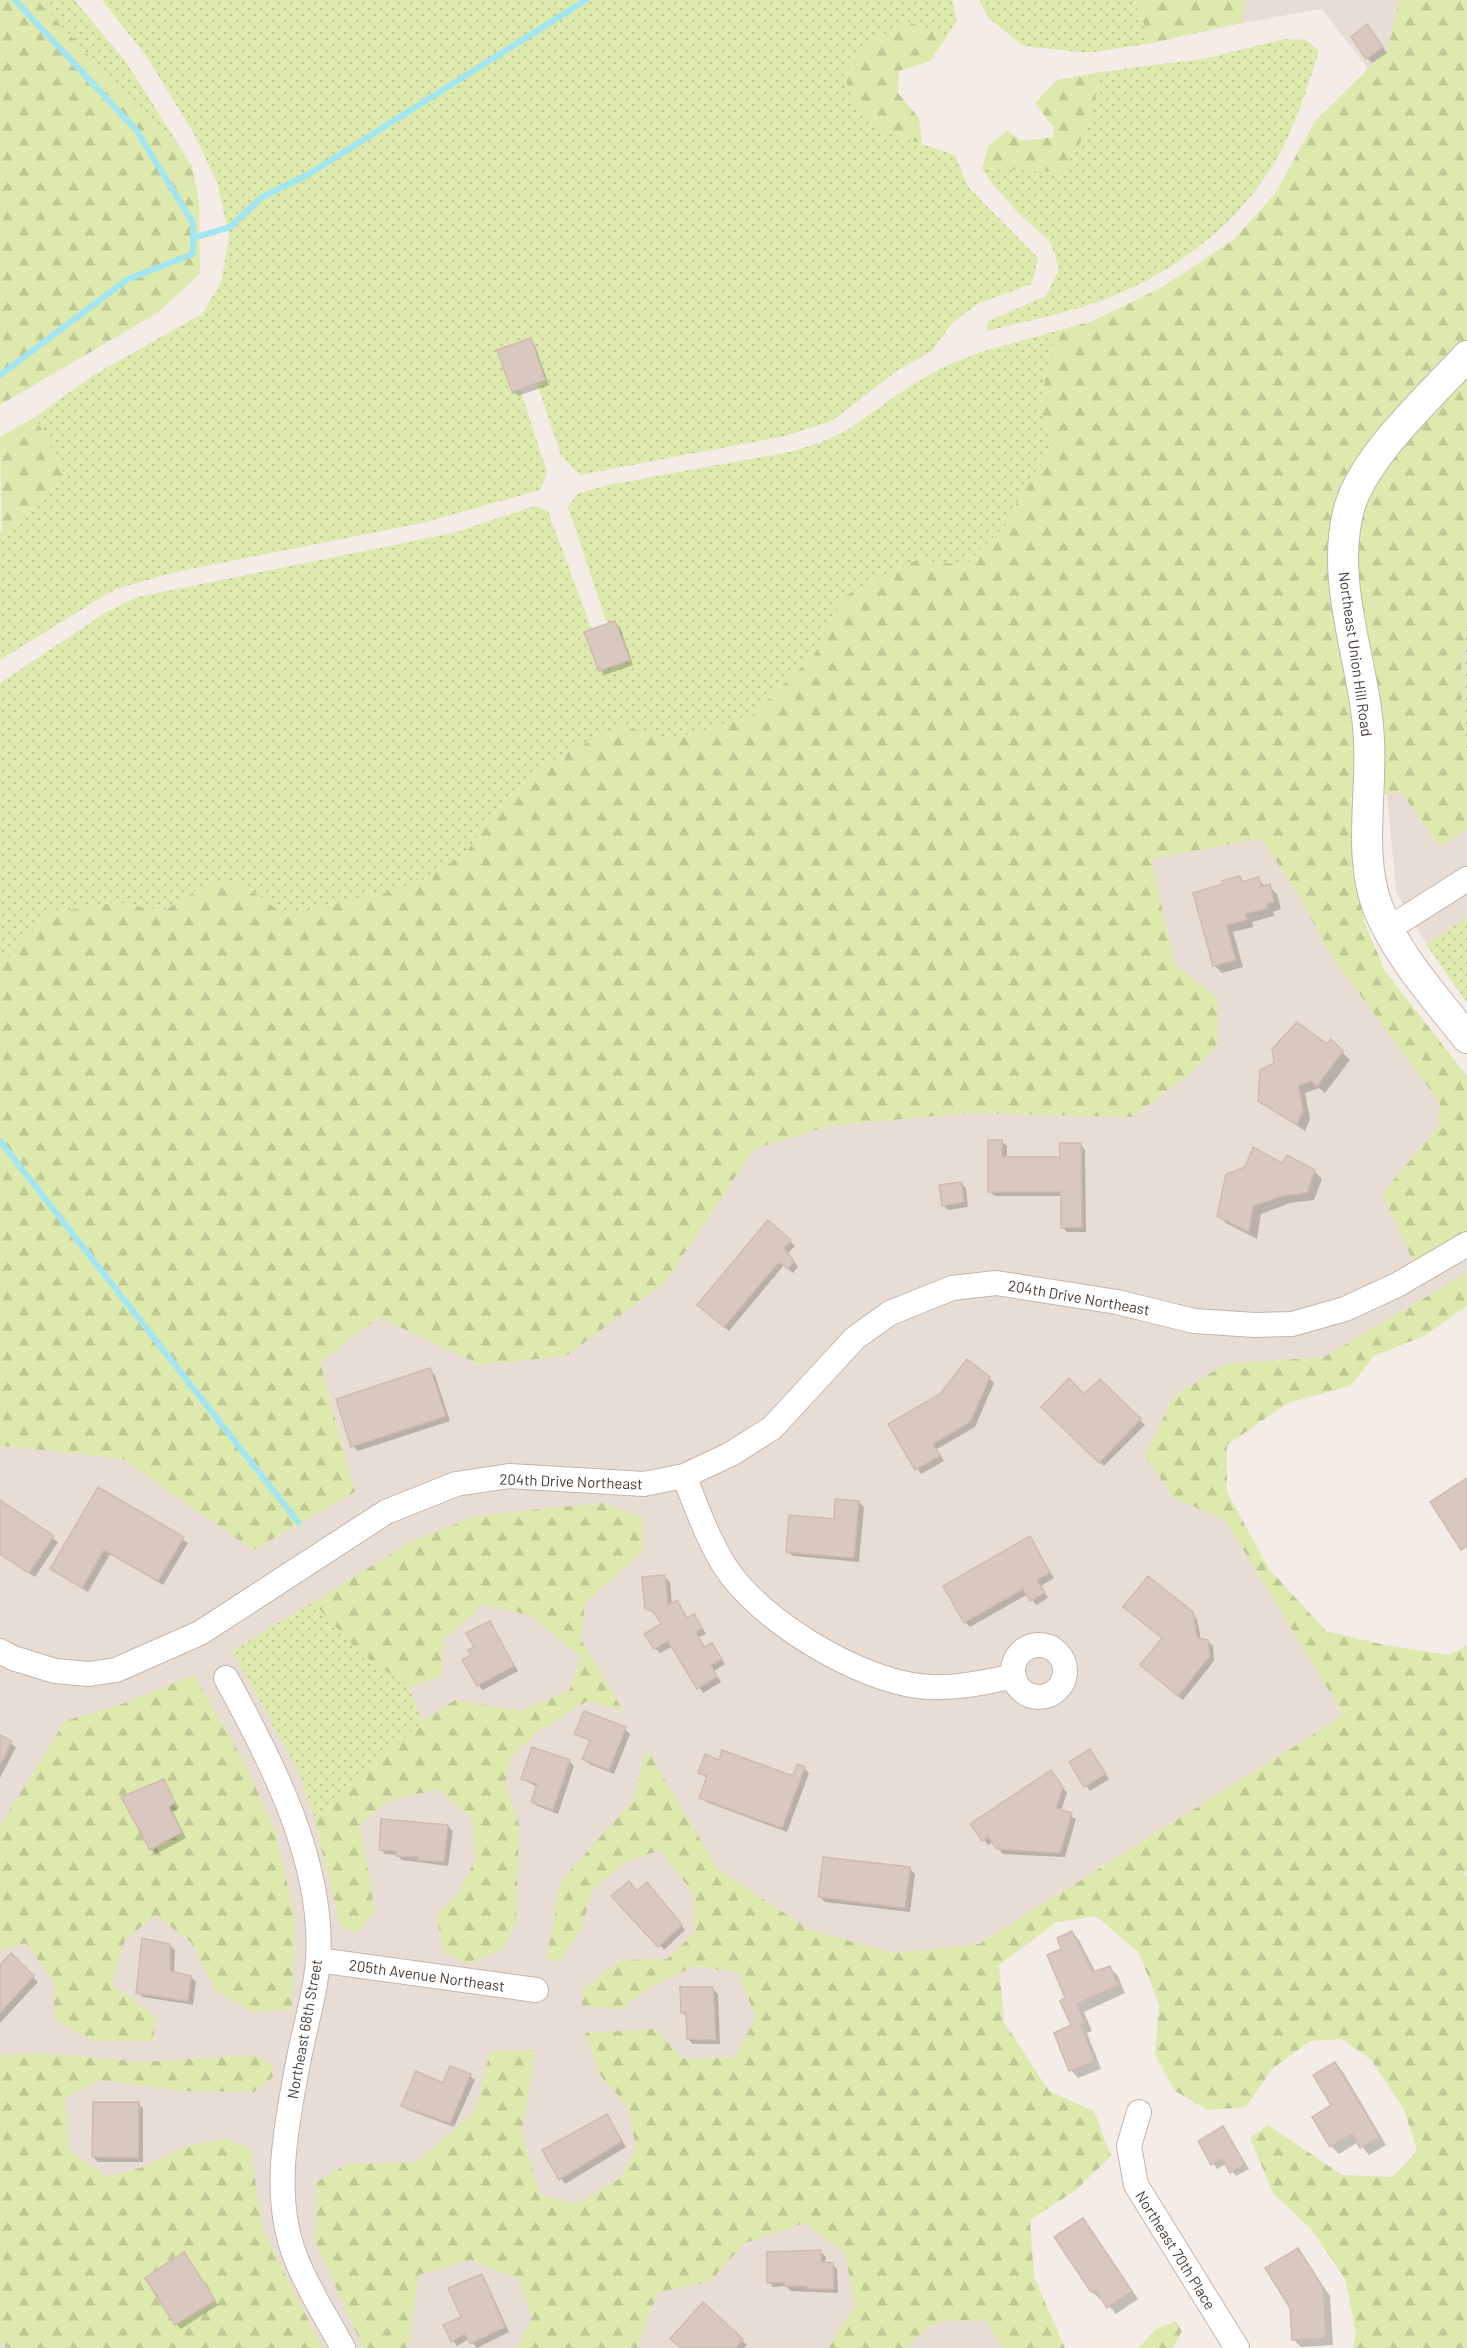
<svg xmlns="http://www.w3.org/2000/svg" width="1467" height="2348" font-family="Barlow,sans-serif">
  <defs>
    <pattern id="grass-dots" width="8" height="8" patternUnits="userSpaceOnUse" patternTransform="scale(1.5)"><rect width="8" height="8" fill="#dee9ae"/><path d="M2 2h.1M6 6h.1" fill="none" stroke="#c0c996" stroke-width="1.8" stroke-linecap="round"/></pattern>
    <pattern id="forest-firs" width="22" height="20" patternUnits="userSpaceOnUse" patternTransform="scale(1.5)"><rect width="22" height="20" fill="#dee9ae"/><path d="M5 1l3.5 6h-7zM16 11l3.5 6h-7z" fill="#c0c996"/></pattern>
  </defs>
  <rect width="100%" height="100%" fill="#f4ede7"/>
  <path fill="#e8ddd5" d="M1245,0h154l-11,49 -20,20 -46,-60 -80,14z
    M1467,589v329l-41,26 -30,-52 -14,-154z
    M1261,838l42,64 24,48 113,153 -1,24 -56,66 31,68 53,-30v42l-289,170 166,272 -523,328 181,305h-1002v-900l6,-2 117,13 130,91 102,-58 -35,-130 59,-46 101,49 185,-83 89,-133 75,-23 138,-13 165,4 57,-43 28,-28v-49l-42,-32 -24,-107z"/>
  <path fill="url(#grass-dots)" d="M37,0h37l50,59 68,107z
    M102,0h850l5,20 -10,17 -36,-14 -31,13 -36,38 10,30 35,29 66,22 13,32 70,71 -6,26 -53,19 -27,20 -20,28 -34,19 -66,51 -47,15 -205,39 -19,-20 -24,-72 8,-3 -14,-42 -33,11 14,43 8,-3 27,83 -7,18 -118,33 -241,48 -66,18 -115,71v-128l65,-57 -30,-58 57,-41 110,-62 19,-31 8,-46 -11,-52 -25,-53 -46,-75z
    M979,0h155l18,43 -64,10 -65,-7 -34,-28z
    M1284,39l22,1 13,11c-11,33 -21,68 -37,98 -33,63 -91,112 -155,141 -44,21 -94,29 -140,41l1,-10 58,-25 13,-27 -9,-28 -31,-27 -28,-32 -9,-14 79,4c27,-35 31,-58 40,-100l107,-14z
    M1056,331l-16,72 12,46 -28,39 -17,36 -42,41 -48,-5 -75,37 -28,58 -62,60 -78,24 -53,-13 -63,31 -55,44 -38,53 -54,33 -127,28 -39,-30 -36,-2 -45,28 -48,-9 -64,11 -52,53v-283l108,-72 29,-14 316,-64 82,-27 13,5 44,119 -7,3 14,38 30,-12 -14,-38 -8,3 -39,-117 10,-14 35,-9 176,-32 31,-9 29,-14 58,-41 36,-21 38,-15z
    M1467,620v135c-6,-46 -6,-89 0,-135z
    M1467,918v85l-41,-59z
    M313,1602l47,51 49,34 13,35 -108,95 -15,-44 -67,-122z"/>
  <path fill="url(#forest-firs)" d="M0,0h37l155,166 7,35 1,73 -43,39 -157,92z
    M1134,0h111l-3,23 -90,20z
    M1399,0h68v620l-6,43 1,49 5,43v74l-27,18 -39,-55 -50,6 13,123 21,50 82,105v155l-54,31 -30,-69 55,-66 2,-24 -113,-153 -24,-48 -42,-64 -110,21 24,106 42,32v49l-28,28 -57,43 -165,-4 -138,13 -75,23 -89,133 -99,74 -86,9 -101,-48 -59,45 35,130 -102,58 -130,-91 -117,-13 -6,2v-482l52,-53 64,-11 48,9 44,-28 37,2 39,30 127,-28 54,-33 38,-53 55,-44 63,-31 53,13 78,-24 62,-60 28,-58 75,-37 48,5 42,-41 17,-36 28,-39 -12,-46 16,-72 37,-10 71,-35 68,-45 43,-47 40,-73 73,-72z
    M911,23l36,14 -17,24 -31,10 -1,22 21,25 3,26 -33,-11 -35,-29 -10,-30 36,-38z
    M1101,72c-9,42 -13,65 -40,100l-79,-4 7,-23 18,-14 15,10 31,-4 1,-9 -19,-25 22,-23z
    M35,417l30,58 -63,59 -2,-97z
    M1467,1273v33l-43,30 -50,20 -24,30 -62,17 -61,42v47l42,77 57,62 59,14 64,10 18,-10v225l-3,3 3,4v471h-114l3,-16 -11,-53 -33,-49 -39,-37 -23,-55 18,-13 74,50 51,2 24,-26 -13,-42 -33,-49 -29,-21 -32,2 -38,28 -26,38 -38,3 -33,-19 -20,-36 4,-50 -20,-52 -43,-37 -41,7 -56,42 5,57 45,69 45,20 17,45 -35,34 -46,30 4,57 31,71h-63l-16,-27c-36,-1 -55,-6 -78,27h-80l27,-42 -10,-53 -40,-30 -60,20 -36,39 -51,10 -21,56h-120l15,-30 -13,-39 -49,-19 -52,15 -8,65 -4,8h-43l-47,-105 1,-61 31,-18 68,-2 59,-50 15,-60 45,-2 -13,83 17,61 38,10 44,-26 15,-31 -9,-41 -26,-30 -16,-43 70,-4 29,30 51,-2 21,-40 -19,-45 -43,-6 -45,22 -28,21 -39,-3 1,-17 38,-29 46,-1 27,-26 -1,-40 -33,-43 -37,13 -31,28 -11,39 -20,30 -15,2 15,-81 73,-82 12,-51 72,121 92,61 84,23 85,-9 365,-229 -119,-195 -51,-22 -29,-42 29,-60 51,-32 99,-7z
    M601,1503l41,14v35l-57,51 -4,37 44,74 -12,-7 -26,-6 -48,30 -29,27 -5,27 14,39 -3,97 -13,28 -34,15 -24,-10 -9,-38 21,-21 19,-37 -4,-40 -34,-29 -50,12 -28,24 15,86 -18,22 -17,-7 -26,-109 108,-95 33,-22 66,11 48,-20 12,-34 -52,-42 -46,-10 -39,34 -3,38 -32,10 -49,-34 -47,-51 94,-58 67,-28z
    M194,1675l53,92 30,69 18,84 -3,89 -38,3 -38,-21 -25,-49 -36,-27 -30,25 -13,44 44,33 -3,24h-60l-39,-22v-36l-28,-40 -26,7v-124l65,-105 52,-15z
    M42,2053l100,9 110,-7 18,6 3,16 -19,15 -71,-1 -84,-11 -34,18 4,52 38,27 36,-10 45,-21 38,-7 24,9 13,81 59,119h-317l-5,-7v-286z
    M1176,2321l6,10 -9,17h-35l18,-19z"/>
  <path fill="#0003" d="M1371,31l16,22 -15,10 -5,-5z
    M530,340l5,5 14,40 -31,11 -5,-5z
    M615,623l5,4 13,38 -28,10 -5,-5z
    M1240,878l5,5 13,-4 8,8 3,-1 8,8 4,15 -8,3 1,4 -22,6 1,5 -20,5 10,35 -21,6 -8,-8 11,-80z
    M1331,1041l19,19 -25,33 -6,-5 -14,5 5,26 -5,12 -45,-31z
    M1002,1142l5,4v12h54l20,-13 4,5 1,82h-19l-5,-5v-31h-67l-5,-4z
    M1283,1165l31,6 8,8 -8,21 -24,3 -29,11 -4,25 -31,-16 -8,-8z
    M961,1183l5,5 2,19 -20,3 -5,-5z
    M790,1241l5,5 -7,7 10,14 -5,6 -9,-8 -55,66 -25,-21z
    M430,1370l5,5 15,46 -92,30 -5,-5z
    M989,1378l5,5 -19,44 -38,22 7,12 -23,13 -30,-49z
    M1100,1381l45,44 -41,41 -61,-59 41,-11z
    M99,1489l89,54 -25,42 -53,-31 -22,38 -36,-23z
    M0,1502l58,40 -23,35 -35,-23z
    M859,1502l5,5 -5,55 -66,-6 -5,-4z
    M1029,1538l25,40 -13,8 7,12 -12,7 -8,-11 -58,33 -5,-5z
    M665,1577l5,5 2,23 4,-3 12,17 5,-4 5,5 8,14 -7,3 7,11 6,-4 13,20 -11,7 7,11 -18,11 -30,-47 -13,7 -5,-5 8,-23 -6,-10 -11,-6z
    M1192,1613l5,6 4,21 6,1 6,5 1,15 -31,39 -36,-30 16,-32z
    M490,1623l28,48 -35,19 -5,-5 -5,-30z
    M625,1729l5,5 -16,40 -25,-10 -5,-5 7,-17 -15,-9z
    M0,1737l16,10 -16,31z
    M1090,1751l19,28 -19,12 -19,-28z
    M569,1761l5,5 -16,48 -21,-8 -5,-4 5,-15 -15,-8z
    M720,1761l74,17 10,-10 5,5 -22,59 -81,-30 -5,-5 7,-18 -8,-6z
    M1051,1772l16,21 -6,18 15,8 -11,38 -62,-3 -10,-12 -5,3 -15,-20z
    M163,1781l16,27 -6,4 13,26 -30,16 -5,-5z
    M448,1826l5,5 -5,35 -46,-6 -5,-5 -12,-1 -5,-5z
    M910,1869l5,5 -5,38 -85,-10 -5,-5z
    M652,1889l33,41 -21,20 -51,-54z
    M1072,1932l7,8 17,33 14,-5 8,8 7,17 -41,19 8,19 -5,2 14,36 -23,9 -7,-8 1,-45 -9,-75z
    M170,1945l5,5 -1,23 17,4 5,5 -3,23 -50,-8 -5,-5z
    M11,1956l27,26 -38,41v-56z
    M713,1989l5,5 2,50h-27l-5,-5 -1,-22 -5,-5z
    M1335,2064l8,8 43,73 -17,10 -11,-13 -19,12 -8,-8z
    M470,2076l5,4 -21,47 -46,-17 -5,-4 41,-21z
    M138,2104l5,4v54h-45l-5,-5z
    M607,2116l19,31 -61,37 -21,-33z
    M1223,2128l26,41 -13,7 -10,-12 -9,5 -17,-28z
    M1083,2220l55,79 -22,15 -14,-16 -2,1 -8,-7 -36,-55z
    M1298,2250l32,46 3,49 -32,2 -8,-8z
    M821,2252l5,5 -1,6 7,1 5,5 1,24 -47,-2 -5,-5 -13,1 -4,-5z
    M184,2254l34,51 -37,24 -5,-5z
    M481,2276l5,5 23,51 -32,16 -8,-9 -12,7 -4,-5z
    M703,2304l44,41 -3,3h-62z"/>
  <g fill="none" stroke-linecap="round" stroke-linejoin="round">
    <path stroke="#a1e6f2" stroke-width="6" d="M193,238l37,-11 32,-30 47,-23 277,-174
      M0,375l128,-96 65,-25v-31l-56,-92 -122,-131
      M0,1141l298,381"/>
  </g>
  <path fill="#d9c8bf" stroke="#d1bbaf" stroke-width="1.5" d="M1367,24l16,23 -17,12 -15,-22z
    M531,338l14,42 -33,12 -15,-42z
    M615,621l15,39 -31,11 -15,-39z
    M1240,876l2,6 17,-5 2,10 9,-3 4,18 -8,2 2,4 -23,6 2,6 -21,5 10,35 -23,6 -20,-73 30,-9 -1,-3z
    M1297,1022l30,22 4,-5 12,12 -26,35 -6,-5 -13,5 5,24 -6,15 -39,-24 2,-31 14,-7 -2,-14z
    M988,1140h14v17h58l-1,-14h22l1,84 -21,1v-36h-73z
    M1253,1147l29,16 5,-8 28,15 -8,23 -25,3 -29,10 -4,26 -32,-16 9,-42 19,-7z
    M961,1182l3,20 -22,4 -3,-21z
    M768,1220l23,20 -7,8 10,13 -6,8 -9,-7 -55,65 -27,-22z
    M967,1359l23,18 -20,45 -37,22 7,12 -25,14 -27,-46 52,-30z
    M430,1368l16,48 -95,31 -15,-48z
    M1069,1378l15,16 16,-15 41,40 -42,44 -58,-56z
    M1467,1478v68l-6,4 -31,-48z
    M98,1487l86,50 -26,44 -54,-31 -22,38 -32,-19z
    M835,1499l24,2 -5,57 -68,-6 3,-37 45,4z
    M0,1500l54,36 -25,37 -29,-19z
    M1030,1536l20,37 -13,7 8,13 -15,8 -7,-12 -59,34 -21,-37z
    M665,1575l3,30 9,-5 10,18 7,-4 8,14 -6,4 8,15 8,-4 10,16 -11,6 6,12 -20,12 -29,-48 -14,8 -10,-15 17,-10 -8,-13 -8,-2 -3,-32z
    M1148,1576l45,36 4,26 11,2 2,16 -32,40 -38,-31 22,-27 -39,-31z
    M490,1621l24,45 -37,20 -15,-26 9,-5 -3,-5 6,-3 -8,-14z
    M584,1711l42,16 -17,43 -27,-11 8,-19 -16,-6z
    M0,1735l12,6 -12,24z
    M532,1747l38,13 -17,50 -22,-8 6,-18 -16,-5z
    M1090,1749l16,25 -22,13 -15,-25z
    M722,1750l71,26 4,-12 8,3 -23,61 -83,-30 8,-22 -9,-3 7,-19 14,6z
    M1051,1770l12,17 -7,21 16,5 -12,40 -63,-4 -9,-12 -6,4 -12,-17z
    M164,1779l11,24 -6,4 13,25 -32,18 -29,-53z
    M381,1819l67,6 -4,37 -26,-2v-3l-22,-1v-5l-17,-1z
    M823,1857l87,10 -5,41 -87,-11z
    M629,1881l8,10 10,-9 35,43 -24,22 -47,-51z
    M1072,1931l21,41 17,-6 8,19 -41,19 8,19 -4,2 14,36 -26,10 -15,-38 17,-8 -11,-24 5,-3 -18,-43 14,-6 -4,-11z
    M142,1938l28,6v27l21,5 -3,25 -52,-8z
    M11,1953l23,23 -34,37v-48z
    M680,1987h33l3,53 -29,-1 -1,-26h-5z
    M1335,2062l45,75 -20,11 -8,-14 -22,13 -18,-30 19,-12 -18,-30z
    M450,2066l21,8 -21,49 -49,-17 15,-35 27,12z
    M93,2102h46l-1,56 -46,-1z
    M607,2114l15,27 -63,39 -17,-30z
    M1223,2126l22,38 -15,9 -8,-14 -11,6 -13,-24z
    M1083,2218l49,73 -25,17 -12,-18 -4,2 -37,-55z
    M1298,2248l25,39 3,51 -34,2 -2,-32 -25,-40z
    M821,2250v12l12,1 1,26h-27v-3h-23v-4l-17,1v-31z
    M184,2252l31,48 -40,25 -30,-47z
    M482,2274l23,53 -35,17 -5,-10 -14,8 -8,-17 18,-8 -13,-29z
    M703,2302l40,37 -7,9h-55l-11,-9z"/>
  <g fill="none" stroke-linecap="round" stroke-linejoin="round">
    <defs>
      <path id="minor" d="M1388,929l79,-50
        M684,1476c13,32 24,64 42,92 35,53 130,110 192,118 32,4 64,-3 96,-10
        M1013 1671a26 26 0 1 1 52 0a26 26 0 1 1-52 0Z
        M0,1651l13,7 42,13 34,3 27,-4 84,-37 186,-121 70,-28 53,-8 135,8 40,-8 47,-22 41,-26 83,-90 35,-25 62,-25 44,-5 121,19 77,19 61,4 37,-1 53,-15 52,-24 70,-41
        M226,1678c45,82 99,186 92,282 -2,32 -13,66 -19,98 -12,63 -28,136 -4,198 12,32 32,62 48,92
        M318,1960l218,30
        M1139,2112l-10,34 7,39 101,163"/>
      <path id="tertiary" d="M1467,356c-37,41 -107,103 -119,157 -18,75 18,153 21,228 3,54 -11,115 9,167 20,49 57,89 89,130"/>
    </defs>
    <use href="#minor" stroke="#c3b5ac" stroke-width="26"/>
    <use href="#tertiary" stroke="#c3b5ac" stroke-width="32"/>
    <use href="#minor" stroke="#fff" stroke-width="24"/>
    <use href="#tertiary" stroke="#fff" stroke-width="30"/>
  </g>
  <g text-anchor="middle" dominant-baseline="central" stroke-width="4.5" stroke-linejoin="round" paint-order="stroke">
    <g font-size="15" fill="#473c35" stroke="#fff">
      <text transform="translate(1356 654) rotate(82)">Northeast Union Hill Road</text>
      <text transform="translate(1079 1297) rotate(10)">204th Drive Northeast</text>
      <text transform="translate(571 1481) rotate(2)">204th Drive Northeast</text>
      <text transform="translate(427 1975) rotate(8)">205th Avenue Northeast</text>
      <text transform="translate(304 2029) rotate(-80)">Northeast 68th Street</text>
      <text transform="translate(1176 2250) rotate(58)">Northeast 70th Place</text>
    </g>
  </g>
</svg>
